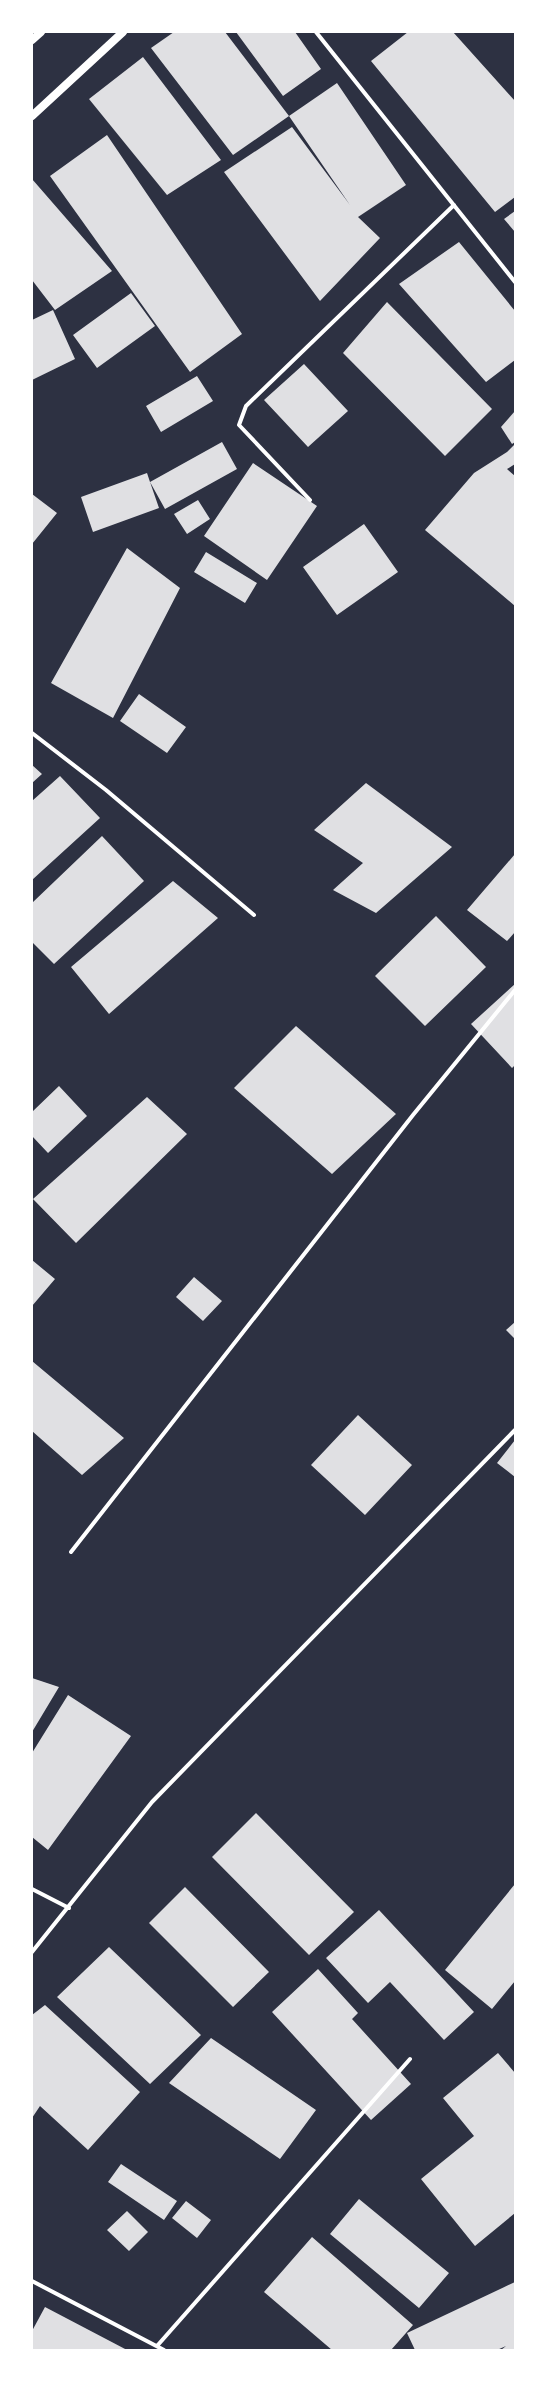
<svg xmlns="http://www.w3.org/2000/svg" width="547" height="2382" font-family="Rubik,sans-serif">
  <rect width="100%" height="100%" fill="#2d3142"/>
  <path fill="#e0e0e3" d="M174,32h51l64,84 48,-33 69,102 -48,32 22,21 -60,63 -96,-129 68,-45 58,78 -61,-89 -56,39 -82,-107z
    M236,32h59l26,37 -38,27z
    M408,32h45l62,69v96l-20,15 -124,-151z
    M143,57l78,103 -54,35 -78,-96z
    M107,135l135,199 -52,38 -140,-196z
    M32,179l80,92 -57,39 -23,-30z
    M515,211v21l-11,-13z
    M459,242l56,69v49l-29,22 -87,-98z
    M131,293l24,33 -58,42 -24,-33z
    M387,302l105,107 -47,47 -102,-103z
    M53,310l22,49 -43,21v-60z
    M304,364l44,47 -40,36 -44,-47z
    M197,376l16,25 -52,31 -15,-26z
    M515,411v31l-3,2 -11,-17z
    M222,442l15,27 -72,40 -15,-27 9,26 -66,24 -12,-35 66,-24 3,9z
    M515,444v20l-8,5 8,7v130l-90,-76 49,-57 33,-21z
    M253,463l64,43 -50,74 -63,-44z
    M32,494l25,19 -25,31z
    M198,500l12,19 -23,15 -13,-20z
    M364,524l34,48 -61,43 -34,-48z
    M127,548l53,40 -67,130 -62,-35z
    M206,552l51,31 -12,20 -51,-31z
    M139,694l47,33 -19,26 -47,-32z
    M32,765l10,9 -10,9z
    M60,776l40,42 -68,62v-79z
    M366,783l86,64 -76,66 -43,-23 30,-27 -49,-33z
    M102,836l42,45 -90,83 -22,-22v-39z
    M515,854v78l-8,9 -40,-31z
    M173,881l45,37 -109,96 -38,-47z
    M436,916l50,51 -61,59 -50,-50z
    M515,984v81l-3,3 -41,-44z
    M296,1026l100,88 -64,60 -98,-86z
    M59,1086l28,30 -39,37 -16,-17v-24z
    M147,1097l40,37 -111,109 -43,-44z
    M32,1260l23,19 -23,27z
    M194,1277l28,24 -19,20 -27,-24z
    M515,1322v17l-9,-9z
    M32,1361l92,77 -42,37 -50,-44z
    M358,1415l54,50 -47,50 -54,-50z
    M515,1440v37l-18,-14z
    M32,1678l27,9 -27,45z
    M68,1695l63,41 -83,114 -16,-13v-84z
    M256,1813l98,99 -45,43 -97,-98z
    M515,1884v97l-23,28 -47,-39z
    M185,1887l84,85 -36,35 -84,-84z
    M379,1910l95,102 -30,28 -54,-58 -22,21 -42,-45z
    M109,1947l92,88 -51,49 -93,-87z
    M318,1969l40,44 -6,6 59,65 -40,36 -99,-108z
    M45,2005l95,87 -52,58 -48,-44 -8,12v-103z
    M211,2038l105,72 -36,49 -111,-76z
    M498,2053l17,20v140l-40,33 -54,-67 53,-43 -31,-38z
    M121,2164l56,37 -13,19 -56,-38z
    M359,2199l90,74 -30,35 -89,-74z
    M186,2201l25,19 -14,18 -25,-20z
    M127,2211l21,21 -19,19 -22,-21z
    M312,2237l101,88 -22,25h-59l-68,-58z
    M515,2282v68h-14l5,-4 -9,4h-82l-8,-17z
    M45,2307l82,43h-95v-19z"/>
  <g fill="none" stroke-linecap="round" stroke-linejoin="round">
    <path stroke="#fff" stroke-width="4" d="M316,32l199,250
      M310,500l-71,-75 7,-19 208,-201
      M32,733l74,57 148,125
      M71,1552l342,-437 102,-125
      M32,1889l37,19
      M32,1952l120,-150 363,-372
      M32,2281l132,69
      M157,2346l253,-287"/>
    <path stroke="#fff" stroke-width="8" d="M32,40l9,-8
      M32,116l91,-84"/>
  </g>
  <rect width="547" height="2382" fill="none" stroke="#ffffff" stroke-width="66"/>
</svg>
